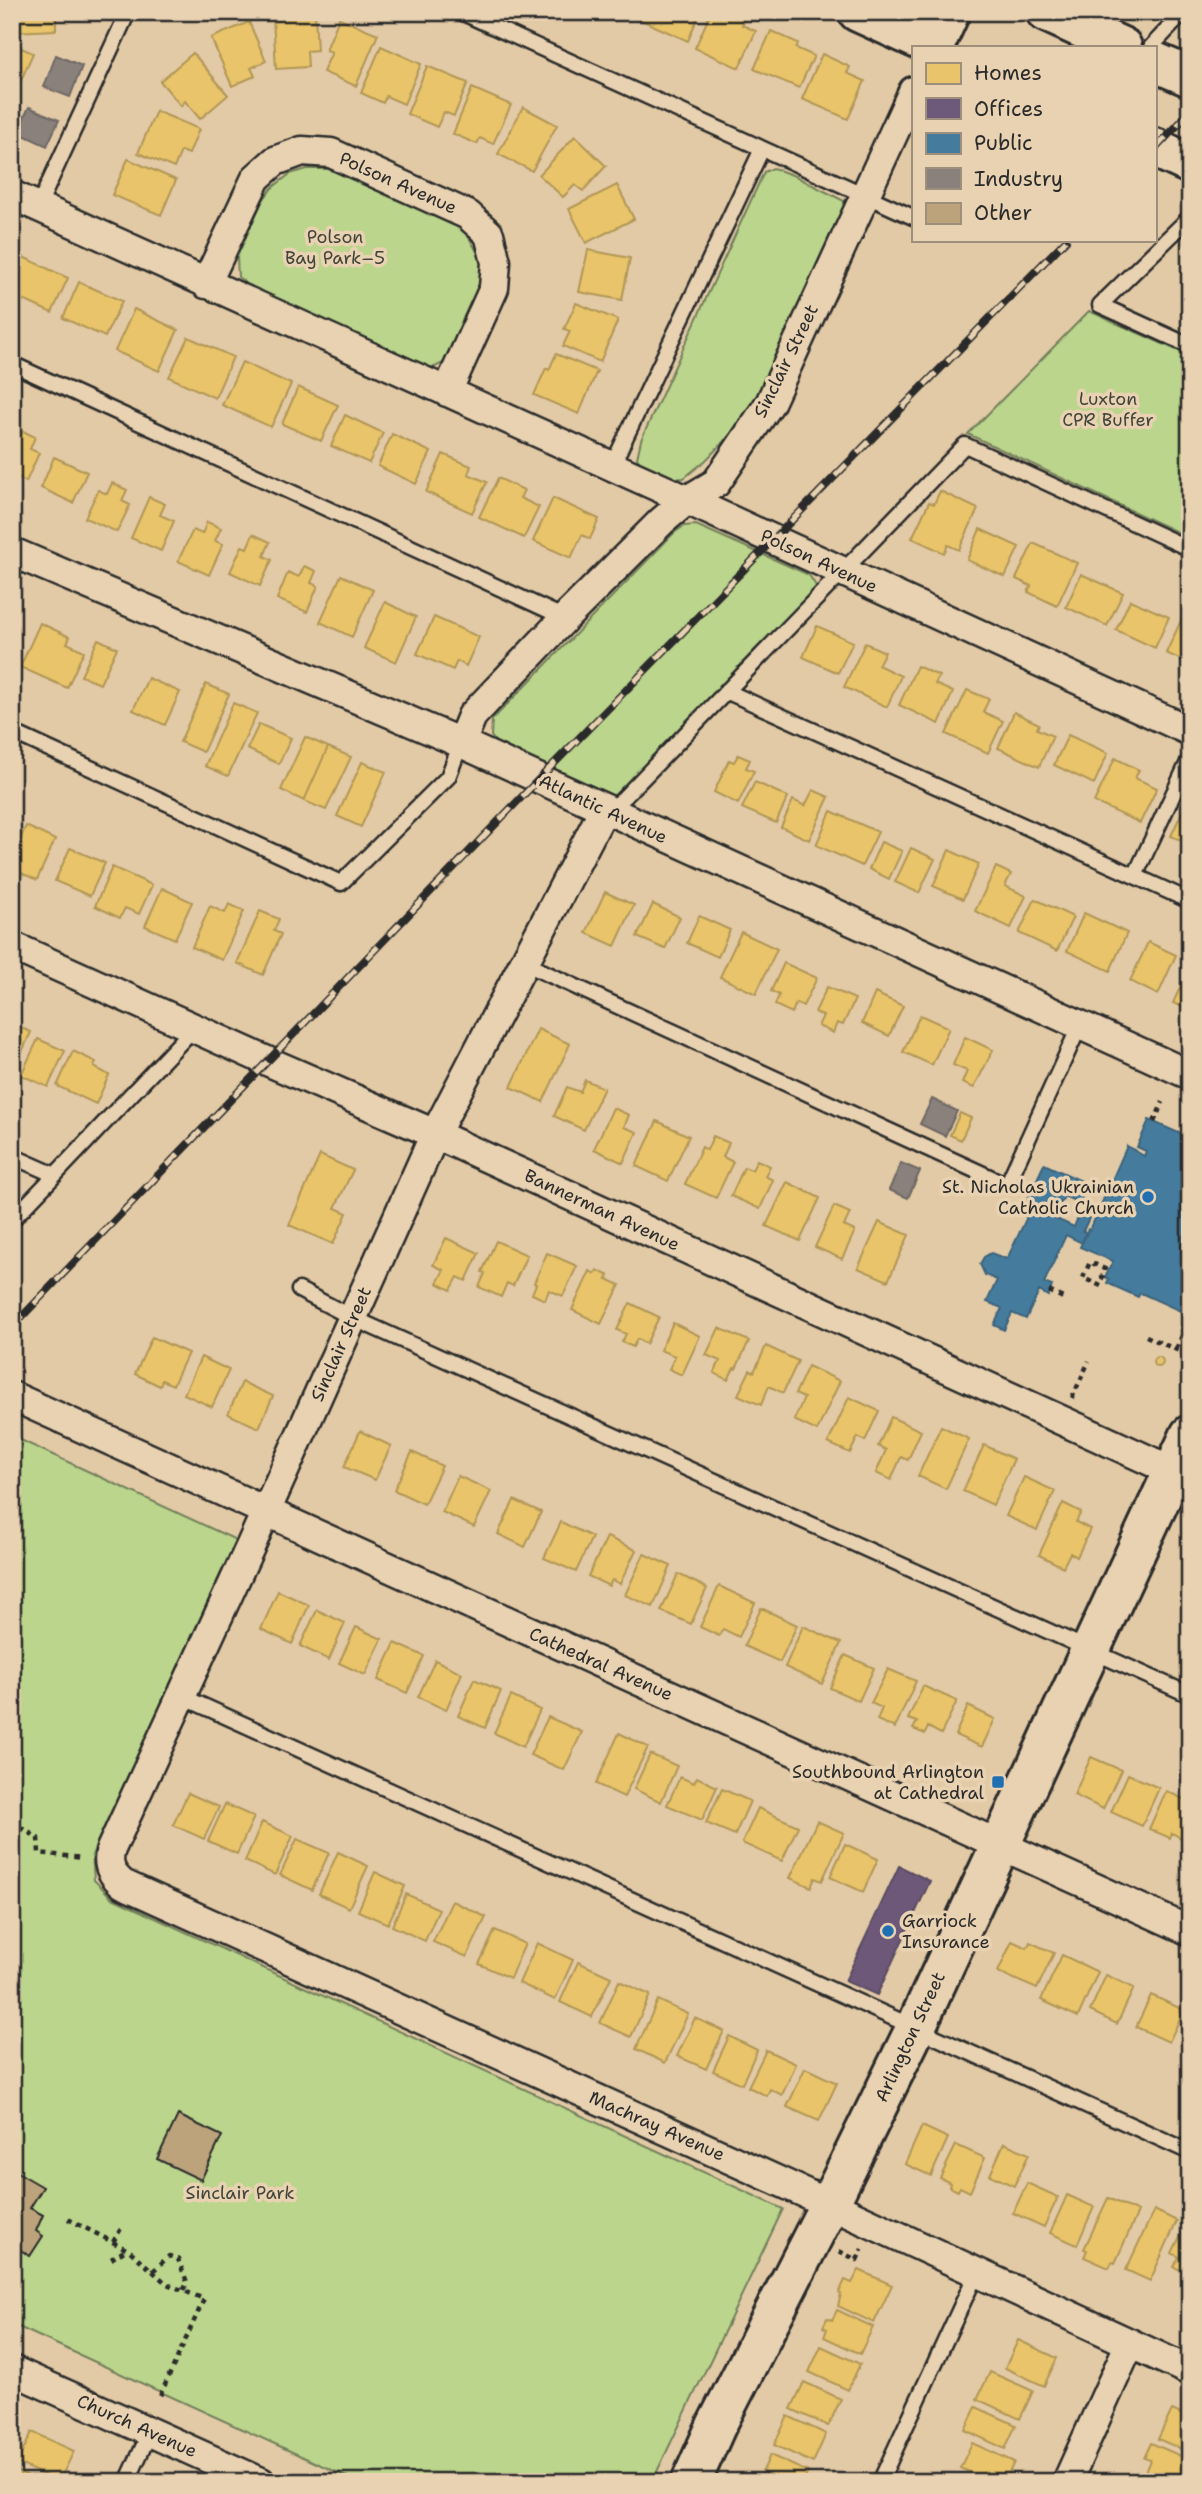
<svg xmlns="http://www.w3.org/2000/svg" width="1202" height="2494" font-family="'Shantell Sans',sans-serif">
  <rect width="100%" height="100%" fill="#e3caa6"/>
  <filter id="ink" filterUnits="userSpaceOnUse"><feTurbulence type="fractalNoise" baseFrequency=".0143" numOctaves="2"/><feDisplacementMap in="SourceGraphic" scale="14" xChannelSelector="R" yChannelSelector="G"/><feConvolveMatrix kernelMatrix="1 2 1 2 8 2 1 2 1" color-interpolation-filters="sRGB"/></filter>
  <g filter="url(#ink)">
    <path fill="#bbd58c" stroke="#73805c" stroke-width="2" d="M773,168l22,8 49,25 3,10 -86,182 -13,23 -42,44 -22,18 -11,1 -32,-15 -4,-6 4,-18 123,-268z
      M307,169h21l18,6 112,52 10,9 11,19 4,16 -2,22 -32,67 -14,7h-9l-178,-82 -10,-8 -1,-20 24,-54 11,-15 18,-14z
      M1089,311l101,45v182l-222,-104z
      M696,525l113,50 7,11 -3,10 -189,197 -20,4 -107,-53 -6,-8 1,-16 182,-187 10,-7z
      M12,1436l224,104 -144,315 2,25 18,18 671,311 -131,273h-294l-346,-158z"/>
    <path fill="#e9c46a" stroke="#b09657" stroke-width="2" d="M12,12h44v18l-43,2z
      M645,12h55l-12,29 -47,-21z
      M711,12h15l18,8 -2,5 14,6 -17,37 -44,-20z
      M315,15l2,35 -10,1 1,16 -32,2 -3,-51z
      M339,18l39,16 -22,52 -33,-14 9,-20 -6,-2z
      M249,22l17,39 -15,7 4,8 -23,10 -21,-48z
      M771,31l27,12 -2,5 18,8 -15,32 -45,-19z
      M12,44l21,9 -18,41 -3,-1z
      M381,46l40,18 -17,40 -18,-8 -3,7 -22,-10z
      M193,53l35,42 -28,24 -15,-18 -4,5 -21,-25z
      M822,54l28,13 -3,6 18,8 -17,38 -46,-20z
      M427,66l41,17 -14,33 -10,-4 -7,15 -30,-13z
      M472,88l39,17 -18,39 -13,-6 -3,6 -24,-10z
      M523,107l34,18 -25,46 -34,-17z
      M156,111l43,18 -10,25 -8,-3 -7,17 -36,-15z
      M575,136l31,30 -23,25 -8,-6 -12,12 -24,-22z
      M128,159l48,21 -15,35 -49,-20z
      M617,185l17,34 -48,24 -17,-34z
      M588,250l42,8 -8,42 -43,-8z
      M23,257l45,21 -16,35 -40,-18v-15z
      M79,282l43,19 -17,36 -42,-19z
      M576,303l42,17 -18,42 -37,-16 7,-15 -6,-2z
      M134,309l44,21 -19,41 -44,-20z
      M188,337l45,20 -18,41 -46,-21z
      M556,354l41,17 -18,43 -45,-19 12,-27 3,2z
      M242,362l49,22 -20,43 -49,-22z
      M298,387l40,18 -17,36 -39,-17z
      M345,415l38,18 -14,30 -38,-17z
      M23,431l12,6 -5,12 9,4 -13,29 -14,-7v-34l5,2z
      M392,434l39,18 -15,32 -38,-18z
      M443,454l28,12 -3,8 19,8 -15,31 -46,-21z
      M54,457l33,15 -14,31 -32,-15z
      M498,478l26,12 -4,8 19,9 -15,31 -45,-21z
      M112,483l15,7 -5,11 8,4 -13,27 -32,-14 13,-28 9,4z
      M940,491l38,18 -19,41 -11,-5 -4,8 -32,-15 17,-36 5,2z
      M149,497l16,7 -5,11 14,6 -13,30 -30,-13z
      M553,498l46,21 -9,20 -8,-4 -11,23 -38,-17z
      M207,522l14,6 -6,13 8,3 -14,31 -31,-14 15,-31 9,4z
      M980,529l39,18 -14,30 -38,-17z
      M253,534l17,8 -6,14 8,4 -12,26 -30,-14 12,-26 5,2z
      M1033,543l44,20 -20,43 -29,-14 3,-6 -15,-7z
      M304,566l12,5 -5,12 7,3 -11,26 -30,-13 11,-27 11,5z
      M1081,574l42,19 -16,33 -41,-19z
      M341,575l32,15 -21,47 -32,-15z
      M1130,600l39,17 -14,31 -39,-18z
      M385,602l31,15 -20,45 -32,-14z
      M1184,614l6,2v48l-24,-11z
      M434,617l45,20 -13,29 -9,-5 -4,9 -36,-16z
      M40,623l30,14 -3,6 17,8 -17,37 -47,-21z
      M817,626l36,16 -15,31 -35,-16z
      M98,639l19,9 -17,36 -19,-8z
      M865,643l20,9 -7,13 23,11 -14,31 -43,-20z
      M917,666l22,10 -4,8 18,8 -14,32 -40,-19z
      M148,678l32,14 -15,33 -32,-15z
      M206,684l23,10 -26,58 -23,-10z
      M967,690l22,9 -6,13 20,9 -15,32 -42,-19z
      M233,703l24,10 -29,63 -23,-10z
      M1014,712l25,12 -2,5 16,7 -14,31 -41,-19z
      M259,724l32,14 -12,26 -32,-15z
      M1068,735l40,18 -14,31 -40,-19z
      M305,737l23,10 -24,54 -23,-11z
      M328,747l23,10 -25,53 -22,-9z
      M738,755l12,5 -4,8 8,3 -16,33 -24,-12 15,-32 5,2z
      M1115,758l24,12 -4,8 22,10 -17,35 -46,-21z
      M362,762l24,10 -25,55 -24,-11z
      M755,782l33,15 -12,26 -34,-15z
      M813,790l16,7 -20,43 -28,-13 12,-27 12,6z
      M1189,797l1,1v46l-19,-8z
      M831,811l47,21 -16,34 -46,-21z
      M26,826l29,14 -18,40 -25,-11v-12z
      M881,842l21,9 -13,28 -20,-10z
      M70,848l35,15 -15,33 -35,-15z
      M911,848l24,11 -16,34 -24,-11z
      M949,850l30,14 -16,35 -30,-13z
      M112,867l40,18 -13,29 -14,-6 -5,10 -25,-12z
      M996,867l15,7 -6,12 21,10 -15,32 -36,-17z
      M162,888l30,14 -17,37 -30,-13z
      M605,892l29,13 -19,41 -29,-13z
      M1035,899l38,18 -16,34 -38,-18z
      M229,904l15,7 -22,49 -30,-13 18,-41 15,7z
      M653,904l27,13 -15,32 -28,-12z
      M260,911l19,8 -5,12 7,3 -18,41 -26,-12z
      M1084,913l43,20 -17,38 -43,-20z
      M699,916l31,14 -12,27 -31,-14z
      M741,932l36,17 -21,45 -36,-17z
      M1148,942l28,13 -18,40 -28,-14z
      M784,963l33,15 -14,28 -7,-3 -4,10 -17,-8 4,-10 -8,-4z
      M1190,966v44l-17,-7z
      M827,987l28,12 -12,26 -6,-2 -4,10 -15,-7 5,-10 -8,-4z
      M875,993l28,13 -14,30 -27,-13z
      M920,1015l29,13 -17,37 -29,-13z
      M12,1024l19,8 -19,42z
      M538,1029l32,15 -27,58 -32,-15z
      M965,1037l28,13 -19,38 -12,-5 5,-12 -14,-6z
      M38,1039l27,12 -17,36 -27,-12z
      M73,1051l23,11 -2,5 15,8 -13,29 -39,-18z
      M585,1080l19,8 -20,42 -30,-14 13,-29 13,5z
      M613,1108l16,7 -5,12 13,5 -14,31 -29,-14z
      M960,1113l11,5 -10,22 -11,-5z
      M657,1121l32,15 -21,45 -32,-15z
      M713,1136l16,7 -6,14 10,5 -17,36 -31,-14 17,-37 5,3z
      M320,1155l33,15 -18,38 12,5 -14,31 -44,-19z
      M757,1160l13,6 -5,10 8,4 -13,29 -29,-13 13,-29 8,3z
      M787,1182l33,16 -20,43 -34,-15z
      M834,1206l16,7 -6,13 11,5 -13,28 -27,-12z
      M879,1222l30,13 -21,46 -30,-13z
      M446,1238l33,15 -13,28 -8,-4 -7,13 -14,-7 7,-13 -11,-5z
      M496,1241l31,14 -14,31 -6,-3 -6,14 -22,-10 6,-14 -3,-1z
      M547,1253l30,13 -14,30 -14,-6 -4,10 -13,-6 4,-10 -2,-1z
      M597,1270l12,6 -2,3 13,6 -19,39 -29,-14 18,-39 5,3z
      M630,1303l29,14 -13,27 -9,-5 -4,8 -11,-5 4,-8 -9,-4z
      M673,1323l27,13 -18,39 -13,-6 6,-13 -15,-6z
      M719,1328l30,13 -13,28 -2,-1 -6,12 -14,-7 6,-12 -14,-6z
      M152,1337l36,16 -15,32 -11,-5 -2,6 -25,-12z
      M766,1346l32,15 -15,32 -14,-7 -8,19 -23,-10 12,-25 4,2z
      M1153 1362a5 5 0 1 1 10 0a5 5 0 1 1-10 0Z
      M201,1357l28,13 -17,37 -28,-13z
      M808,1366l32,15 -23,50 -23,-11 10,-22 -9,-4z
      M242,1382l31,14 -14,32 -31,-14z
      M849,1397l30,14 -14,30 -7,-4 -8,16 -22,-10z
      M891,1417l30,14 -13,29 -7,-3 -10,23 -15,-7 10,-23 -8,-4z
      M941,1426l28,13 -23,50 -28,-13z
      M360,1431l31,15 -16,34 -31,-13z
      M984,1445l30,14 -21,46 -30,-14z
      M412,1452l30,14 -18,38 -30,-14z
      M458,1476l33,15 -17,36 -32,-15z
      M1024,1477l31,14 -18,39 -31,-14z
      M514,1500l27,12 -16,35 -27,-13z
      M1063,1503l18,9 -5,10 14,7 -13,28 -7,-4 -7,14 -24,-12z
      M561,1522l31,15 -16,35 -32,-14z
      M607,1537l29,13 -16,34 -8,-4 -3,6 -21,-10z
      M644,1554l27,12 -18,41 -28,-12z
      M678,1574l29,14 -16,36 -30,-13z
      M719,1586l36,17 -16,34 -16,-8 -4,7 -19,-9z
      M278,1591l31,14 -17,39 -31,-15z
      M761,1608l36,17 -17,37 -36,-16z
      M317,1610l28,13 -16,37 -29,-14z
      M803,1626l38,17 -19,41 -37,-17z
      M356,1627l26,12 -17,36 -26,-12z
      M395,1643l29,13 -17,37 -29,-13z
      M845,1655l29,13 -15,33 -29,-13z
      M435,1660l27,13 -16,37 -28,-13z
      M888,1669l28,12 -21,47 -18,-8 5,-12 -11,-5z
      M474,1679l27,12 -16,37 -27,-12z
      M923,1686l34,15 -16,33 -13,-7 -3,7 -12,-5 4,-7 -9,-3z
      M511,1696l29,14 -17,37 -29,-14z
      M968,1706l27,13 -13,28 -27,-12z
      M548,1717l34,15 -18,38 -34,-15z
      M619,1733l29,14 -24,50 -28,-13z
      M650,1754l27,12 -16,36 -27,-13z
      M1091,1757l30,13 -18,39 -29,-14z
      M1128,1774l31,14 -17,38 -31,-14z
      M680,1777l14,6 3,-6 20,10 -15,33 -35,-15z
      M722,1789l28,12 -15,34 -29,-12z
      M1166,1791l24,11v17l-9,19 -9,-5 -2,5 -21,-9z
      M188,1793l31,14 -15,32 -31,-14z
      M225,1804l29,13 -17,37 -29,-13z
      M758,1808l40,18 -16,35 -40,-18z
      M817,1821l27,12 -22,48 -7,-3 -4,9 -21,-9z
      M262,1822l31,14 -18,39 -30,-14z
      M297,1839l32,14 -17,37 -32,-15z
      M845,1844l33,15 -15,33 -33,-15z
      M338,1852l30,14 -19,42 -30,-14z
      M375,1872l30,14 -17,38 -30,-13z
      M406,1894l33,15 -14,32 -33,-15z
      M452,1901l34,16 -19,40 -34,-15z
      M495,1930l30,14 -15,34 -31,-14z
      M1012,1941l15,7 3,-6 24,11 -17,36 -39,-17z
      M537,1943l36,17 -18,40 -36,-17z
      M1062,1955l36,17 -20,45 -37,-17z
      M578,1962l33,15 -19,40 -32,-15z
      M1106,1975l28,13 -17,36 -27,-13z
      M619,1981l31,14 -19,42 -31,-14z
      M1151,1995l33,15 -15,32 -33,-15z
      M658,2000l30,14 -23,49 -29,-14z
      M695,2018l29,13 -18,38 -29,-13z
      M729,2036l28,14 -15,34 -29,-13z
      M766,2050l30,14 -14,31 -12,-6 -3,7 -19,-9z
      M805,2068l32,15 -18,38 -32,-14z
      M922,2126l26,12 -17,38 -26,-12z
      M1004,2143l25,11 -15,32 -24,-11z
      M956,2145l29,13 -15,34 -10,-5 -2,4 -9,-4 1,-4 -10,-5z
      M1027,2183l31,14 -14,30 -31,-14z
      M1067,2195l27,12 -17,38 -27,-12z
      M1108,2198l30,14 -23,51 -3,-1 -3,6 -25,-11 3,-7 -3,-1z
      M1154,2210l23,11 -27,60 -24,-11z
      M1183,2230l7,3 -1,41 -15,-7 5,-10 -7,-4z
      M859,2270l33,15 -18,38 -36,-17 3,-12 -2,-1 6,-13 7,3z
      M837,2310l36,17 -13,27 -36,-17 3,-8 -4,-2 4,-9 5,2z
      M1018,2340l39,18 -13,28 -39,-18z
      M821,2346l39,18 -12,26 -39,-18z
      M990,2372l43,19 -13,28 -43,-20z
      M804,2382l37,17 -13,27 -37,-17z
      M976,2407l40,18 -11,24 -40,-19z
      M1172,2410l18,8v35l-32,-14z
      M788,2416l38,18 -13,29 -39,-18z
      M32,2432l42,19 -15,31 -42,-19z
      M972,2443l42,19 -9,20h-14l-31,-14z
      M1151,2443l39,17 -10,22h-14l-21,-10 5,-12 -6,-2z
      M770,2455l38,17 -5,10 -44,-2z
      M15,2471l25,11h-28z"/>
    <path fill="#6d597a" stroke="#594b62" stroke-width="2" d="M899,1866l31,15 -53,114 -32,-14z"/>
    <path fill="#457b9d" stroke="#3d637b" stroke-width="2" d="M1149,1120l41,18v131l-3,6 3,1v33l-3,5 -44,-20 -3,-1 -2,4 -31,-14 2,-4 -4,-2 8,-16 -33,-14 8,-18 2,1 37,-84 17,10 2,-5 -9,-4z
      M1044,1164l44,20 -9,19 -15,-7 -10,22 20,9 6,-15 10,4 -7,15 4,2 -5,10 -16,-8 -22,48 8,3 -4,10 -9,-5 -13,28 -14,-6 -8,17 -10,-5 8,-17 -15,-6 10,-22 -12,-5 -5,-11 4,-7 7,-4 16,6 20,-42 -6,-3z"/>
    <path fill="#8a817c" stroke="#6e6764" stroke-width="2" d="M56,55l26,11 -12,31 -26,-10z
      M29,107l30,13 -12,26 -30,-14z
      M932,1099l25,12 -12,25 -25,-12z
      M901,1163l19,8 -12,27 -19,-8z"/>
    <path fill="#bca37c" stroke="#2b2b2b" stroke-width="2" d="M178,2115l44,21 -21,44 -44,-21z
      M12,2169l31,18 -13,21 13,7 -7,16 7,5 -13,20 -11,-7 -7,15z"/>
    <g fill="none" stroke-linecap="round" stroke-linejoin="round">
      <defs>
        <path id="lane" d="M461,12l452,205
          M1151,47l33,-35
          M38,207l90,-195
          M1190,217l-90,88 90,41
          M12,364l553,254
          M612,466l150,-317
          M726,691l464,210
          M12,732l329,151 107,-106 13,-34
          M610,812l355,-367 225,104
          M1135,876l55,-118
          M524,963l483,222 73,-160
          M12,1156l43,19 139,-147
          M12,1220l43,-45
          M299,1290l54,28 837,377
          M181,1696l1009,456
          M127,2482l23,-50
          M880,2482l97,-210"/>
        <path id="street" d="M12,195l675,305 503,231
          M206,284l50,-106 19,-17 27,-10 29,2 137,62 21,19 7,28 -2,26 -47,104
          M12,552l449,191 729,332
          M461,743l11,-27 93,-98 97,-97 25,-21 29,-17 54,-80 143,-312
          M604,809l-169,325 -184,411 -140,304c-5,15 0,25 12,35l682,309 385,178
          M12,946l255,115 168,73 755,345
          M12,1396l1178,535
          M12,2370l249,112
          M1067,2482l63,-139"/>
        <path id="secondary" d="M858,12l77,35
          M1046,12l76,35
          M934,47l16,-35
          M1155,62l35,15
          M1155,148l35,16
          M691,2482l25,-56 113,-221 87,-178 274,-592"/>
      </defs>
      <use href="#lane" stroke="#2b2b2b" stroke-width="19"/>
      <use href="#street" stroke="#2b2b2b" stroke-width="33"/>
      <use href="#secondary" stroke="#2b2b2b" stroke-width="44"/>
      <path stroke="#2b2b2b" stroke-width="4.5" stroke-dasharray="5 5" stroke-linecap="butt" d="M1154,1122l9,-20
        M1101,1286l-18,-8 7,-16 15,7 -3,8 6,3
        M1049,1291l14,7
        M1146,1336l44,20
        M1176,1349l14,-31
        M1072,1398l17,-37
        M12,1822l26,16 1,15 44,5
        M68,2219l62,32 37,33 37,15 -45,99
        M113,2242l9,-15
        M839,2251l18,9 5,-11
        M111,2259l15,-9
        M153,2271l16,-15 9,3 9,23 -3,8"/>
      <use href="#lane" stroke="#e9d2b2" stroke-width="14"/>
      <use href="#street" stroke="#e9d2b2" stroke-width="28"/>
      <use href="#secondary" stroke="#e9d2b2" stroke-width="38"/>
      <defs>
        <path id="rail" d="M1155,149l35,-37
          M12,1327l527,-548 527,-539"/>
      </defs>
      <use href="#rail" stroke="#2b2b2b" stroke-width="8"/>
      <use href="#rail" stroke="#e9d2b2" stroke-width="5" stroke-dasharray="16" stroke-linecap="butt"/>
    </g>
  </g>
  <g fill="#1f6fb2" stroke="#e9d2b2" stroke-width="2.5">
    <circle cx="1148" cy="1197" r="7"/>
    <rect x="991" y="1775" width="14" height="14" rx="3.5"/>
    <circle cx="888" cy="1931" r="7"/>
  </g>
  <g text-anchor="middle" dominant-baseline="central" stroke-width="7" stroke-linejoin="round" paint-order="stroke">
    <g font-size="18" fill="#2b2b2b" stroke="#e9d2b2">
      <text transform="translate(398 183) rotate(24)">Polson Avenue</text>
      <text transform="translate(786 361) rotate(-64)">Sinclair Street</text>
      <text transform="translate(819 561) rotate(25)">Polson Avenue</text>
      <text transform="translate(603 809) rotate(25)">Atlantic Avenue</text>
      <text transform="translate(602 1210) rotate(25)">Bannerman Avenue</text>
      <text transform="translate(341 1344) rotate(-66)">Sinclair Street</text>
      <text transform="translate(601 1664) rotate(24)">Cathedral Avenue</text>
      <text transform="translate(910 2037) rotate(-65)">Arlington Street</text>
      <text transform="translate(657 2126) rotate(24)">Machray Avenue</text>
      <text transform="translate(137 2426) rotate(24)">Church Avenue</text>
    </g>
    <g font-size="18" fill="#41443a" stroke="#e9d2b2">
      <text x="335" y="237">Polson<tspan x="335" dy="21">Bay Park–5</tspan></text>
      <text x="1108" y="399">Luxton<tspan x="1108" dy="21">CPR Buffer</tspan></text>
      <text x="240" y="2193">Sinclair Park</text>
    </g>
    <g font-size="18" fill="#2b2b2b" stroke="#e9d2b2" text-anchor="end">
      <text x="1134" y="1187">St. Nicholas Ukrainian<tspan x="1134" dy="21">Catholic Church</tspan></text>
      <text x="984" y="1772">Southbound Arlington<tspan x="984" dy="21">at Cathedral</tspan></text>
      <text x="902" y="1921" text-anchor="start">Garriock<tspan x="902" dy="21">Insurance</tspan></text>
    </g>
  </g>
  <rect width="1202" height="2494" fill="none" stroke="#e9d2b2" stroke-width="42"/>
  <rect x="21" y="21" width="1160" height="2452" fill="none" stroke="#2b2b2b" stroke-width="2.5" filter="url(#ink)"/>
  <rect x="912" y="46" width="245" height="196" fill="#e9d2b2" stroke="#9d8f7c" stroke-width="2"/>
  <rect x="926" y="63" width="35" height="21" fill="#e9c46a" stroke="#9d8f7c" stroke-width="2"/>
  <text x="974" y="80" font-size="21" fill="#2b2b2b">Homes</text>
  <rect x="926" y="98" width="35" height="21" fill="#6d597a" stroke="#9d8f7c" stroke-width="2"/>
  <text x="974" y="116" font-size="21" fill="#2b2b2b">Offices</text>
  <rect x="926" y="133" width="35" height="21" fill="#457b9d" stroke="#9d8f7c" stroke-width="2"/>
  <text x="974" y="150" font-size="21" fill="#2b2b2b">Public</text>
  <rect x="926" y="168" width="35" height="21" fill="#8a817c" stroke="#9d8f7c" stroke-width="2"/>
  <text x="974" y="186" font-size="21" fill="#2b2b2b">Industry</text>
  <rect x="926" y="203" width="35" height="21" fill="#bca37c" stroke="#9d8f7c" stroke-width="2"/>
  <text x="974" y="220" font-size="21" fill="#2b2b2b">Other</text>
</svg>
